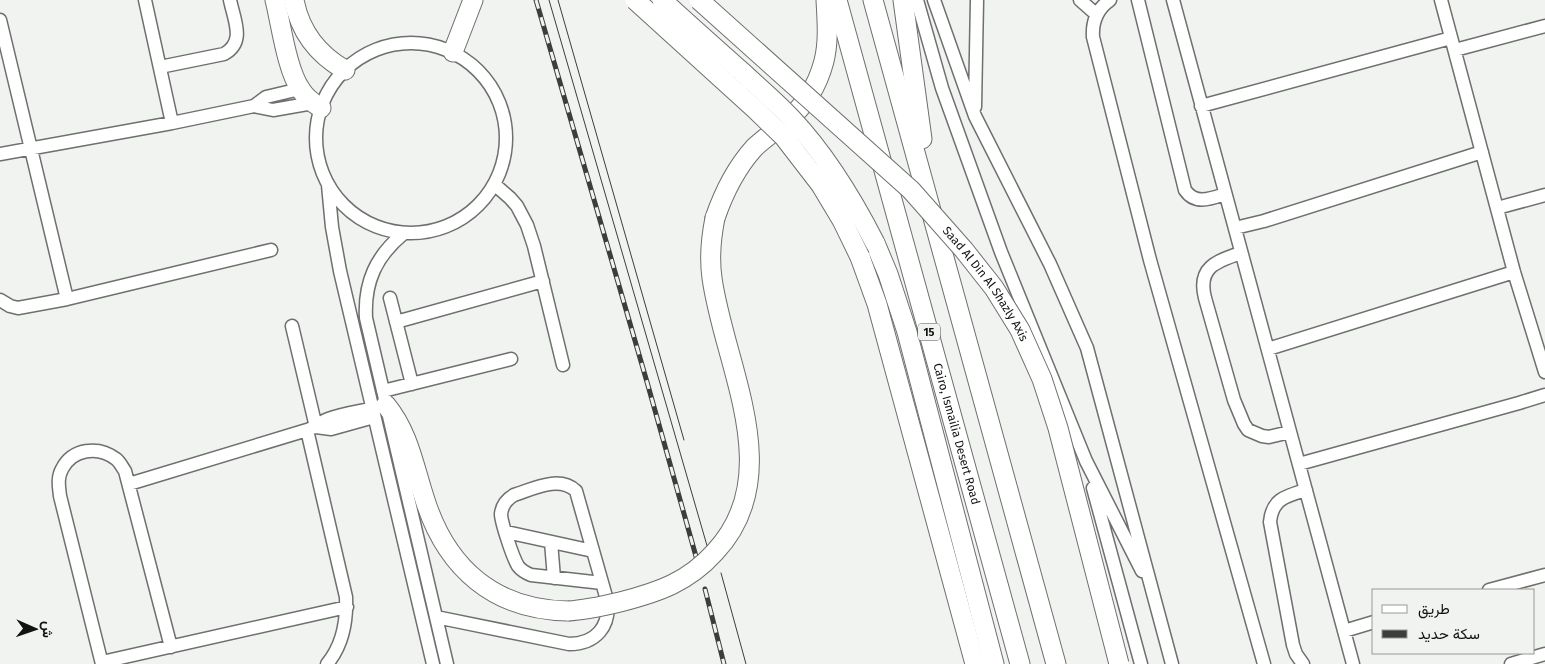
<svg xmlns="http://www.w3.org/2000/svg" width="1545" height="664" font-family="'Fira Sans',Vazirmatn,sans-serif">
  <rect width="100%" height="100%" fill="#f0f3ef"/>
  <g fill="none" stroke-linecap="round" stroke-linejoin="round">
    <defs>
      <path id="minor" d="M145,0l27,123
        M917,0l25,88 59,164 85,209 56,110
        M934,0l41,116 75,148 37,84 85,316
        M1080,0l17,15
        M1110,0c-13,9 -18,22 -17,37l57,223 114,404
        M1138,0l47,190c10,15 25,9 40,4
        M1173,0l180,664
        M1441,0l73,272 31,100
        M0,20l67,279
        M316 138a95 95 0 1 1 190 0a95 95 0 1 1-190 0Z
        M1455,50l90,-24
        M160,67l64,-13c22,-12 10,-34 6,-54
        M254,106l19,4 40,-7
        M1201,106l250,-68
        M975,107l2,-107
        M0,154l172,-31 82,-17 12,-9 34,-8
        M494,184l16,14 7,8 10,19 7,21 29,119
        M328,185l4,42 8,44 93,393
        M1497,208l48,-13
        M1235,228l29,-7 218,-69
        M404,233c-28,23 -40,49 -38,85l81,346
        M1241,253c-24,8 -44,14 -36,45l29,102 10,24 4,6 14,6 7,1 21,-5
        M390,298l22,86
        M0,300l10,6 8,2 49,-9 204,-49
        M396,322l147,-41
        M292,326l24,101
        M1268,349l246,-77
        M383,391l128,-32
        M316,427l15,2 43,-12
        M307,430l39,167c1,24 -3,48 -19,67
        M1299,464l220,-61 26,-8
        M129,484l178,-54c8,-2 13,-8 21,-11 16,-6 34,-8 51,-12
        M1093,488l48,176
        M506,532l87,19
        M551,542l3,36
        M1489,590l56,-15
        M436,617l133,27c27,0 42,-18 38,-44l-31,-109c-17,-16 -43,-2 -62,4 -7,4 -12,10 -13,19 0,8 12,44 17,52 3,4 8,7 13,9l71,8
        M1344,631l30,-9
        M102,662l245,-55
        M102,664l-42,-168c-1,-9 -3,-18 2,-27 10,-20 36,-24 54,-10 4,3 6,8 9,12l46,176
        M1303,664l-7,-10 -3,-9 -23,-123c2,-23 16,-26 36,-32
        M1511,664l34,-10"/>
      <g id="highway">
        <path d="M275,0c6,24 12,71 26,90 5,8 12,13 20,18"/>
        <path d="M294,0c6,32 23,54 51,70"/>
        <path id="s1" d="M837,0l183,664"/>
        <path d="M873,0l183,664"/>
        <path d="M903,0l19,139"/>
        <path d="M453,52l20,-52"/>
        <path d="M715,218c9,-26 21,-50 39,-70 10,-10 22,-17 32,-27 19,-15 32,-37 38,-60 5,-20 3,-41 2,-61"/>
        <path d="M875,243l13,31 19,58 87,332"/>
        <path d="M860,257l17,47 98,360"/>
        <path d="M386,405c23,28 28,62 39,95 22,69 70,110 143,111"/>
      </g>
    </defs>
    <use href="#minor" stroke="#6d706c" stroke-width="15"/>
    <use href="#highway" stroke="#6d706c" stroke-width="21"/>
    <use href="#minor" stroke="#fff" stroke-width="12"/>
    <use href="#highway" stroke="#fff" stroke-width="19"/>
    <path stroke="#3d3e3c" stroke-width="1" d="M549,0l159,549
      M558,0l126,440
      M721,573l25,91"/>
    <defs>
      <path id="rail" d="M536,0l111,382 50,178
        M705,589l19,75"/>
    </defs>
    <use href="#rail" stroke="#3d3e3c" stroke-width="5"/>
    <use href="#rail" stroke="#f0f3ef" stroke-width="3" stroke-dasharray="9" stroke-linecap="butt"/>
    <defs>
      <g id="highway-bridge">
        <path d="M635,0l120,109 29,28 37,48 21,35 18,37"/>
        <path d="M662,0c26,24 52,47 79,71 16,15 34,30 50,47 35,37 61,80 84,125"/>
        <path id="s2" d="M699,0l212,190 53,60 30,38 26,42 22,49 16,49 61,236"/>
        <path d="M568,611c18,-1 35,-5 52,-9 39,-10 68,-20 95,-50 73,-78 9,-186 -3,-274 -3,-21 -1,-40 3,-60"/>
      </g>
    </defs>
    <use href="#highway-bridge" stroke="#6d706c" stroke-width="21" stroke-linecap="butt"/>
    <use href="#highway-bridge" stroke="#fff" stroke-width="19"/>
  </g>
  <g text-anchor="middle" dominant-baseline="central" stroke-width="4" stroke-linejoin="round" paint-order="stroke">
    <rect fill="#f0f3ef" stroke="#545654" stroke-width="1" x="918" y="323.5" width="22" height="17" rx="4"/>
    <g font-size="11" font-weight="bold" fill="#111211">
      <text x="929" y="332">15</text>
    </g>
    <g font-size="12" fill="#111211" stroke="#f0f3ef">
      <text stroke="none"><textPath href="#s2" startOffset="405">Saad Al Din Al Shazly Axis</textPath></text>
      <text stroke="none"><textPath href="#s1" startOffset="450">Cairo, Ismailia Desert Road</textPath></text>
    </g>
  </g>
  <rect x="1372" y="589" width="162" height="65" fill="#f0f3ef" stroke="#979996"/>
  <rect x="1382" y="605" width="25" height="8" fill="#ffffff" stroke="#979996"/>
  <text x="1418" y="614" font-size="15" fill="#111211">طريق</text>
  <rect x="1382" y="630" width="25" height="8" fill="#3d3e3c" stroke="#979996"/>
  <text x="1418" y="639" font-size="15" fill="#111211">سكة حديد</text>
  <g transform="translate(35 629) rotate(92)" stroke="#f0f3ef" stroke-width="4" paint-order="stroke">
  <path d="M0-4L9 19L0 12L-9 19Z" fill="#111211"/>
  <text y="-8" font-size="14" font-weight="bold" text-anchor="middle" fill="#111211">ش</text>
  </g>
</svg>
